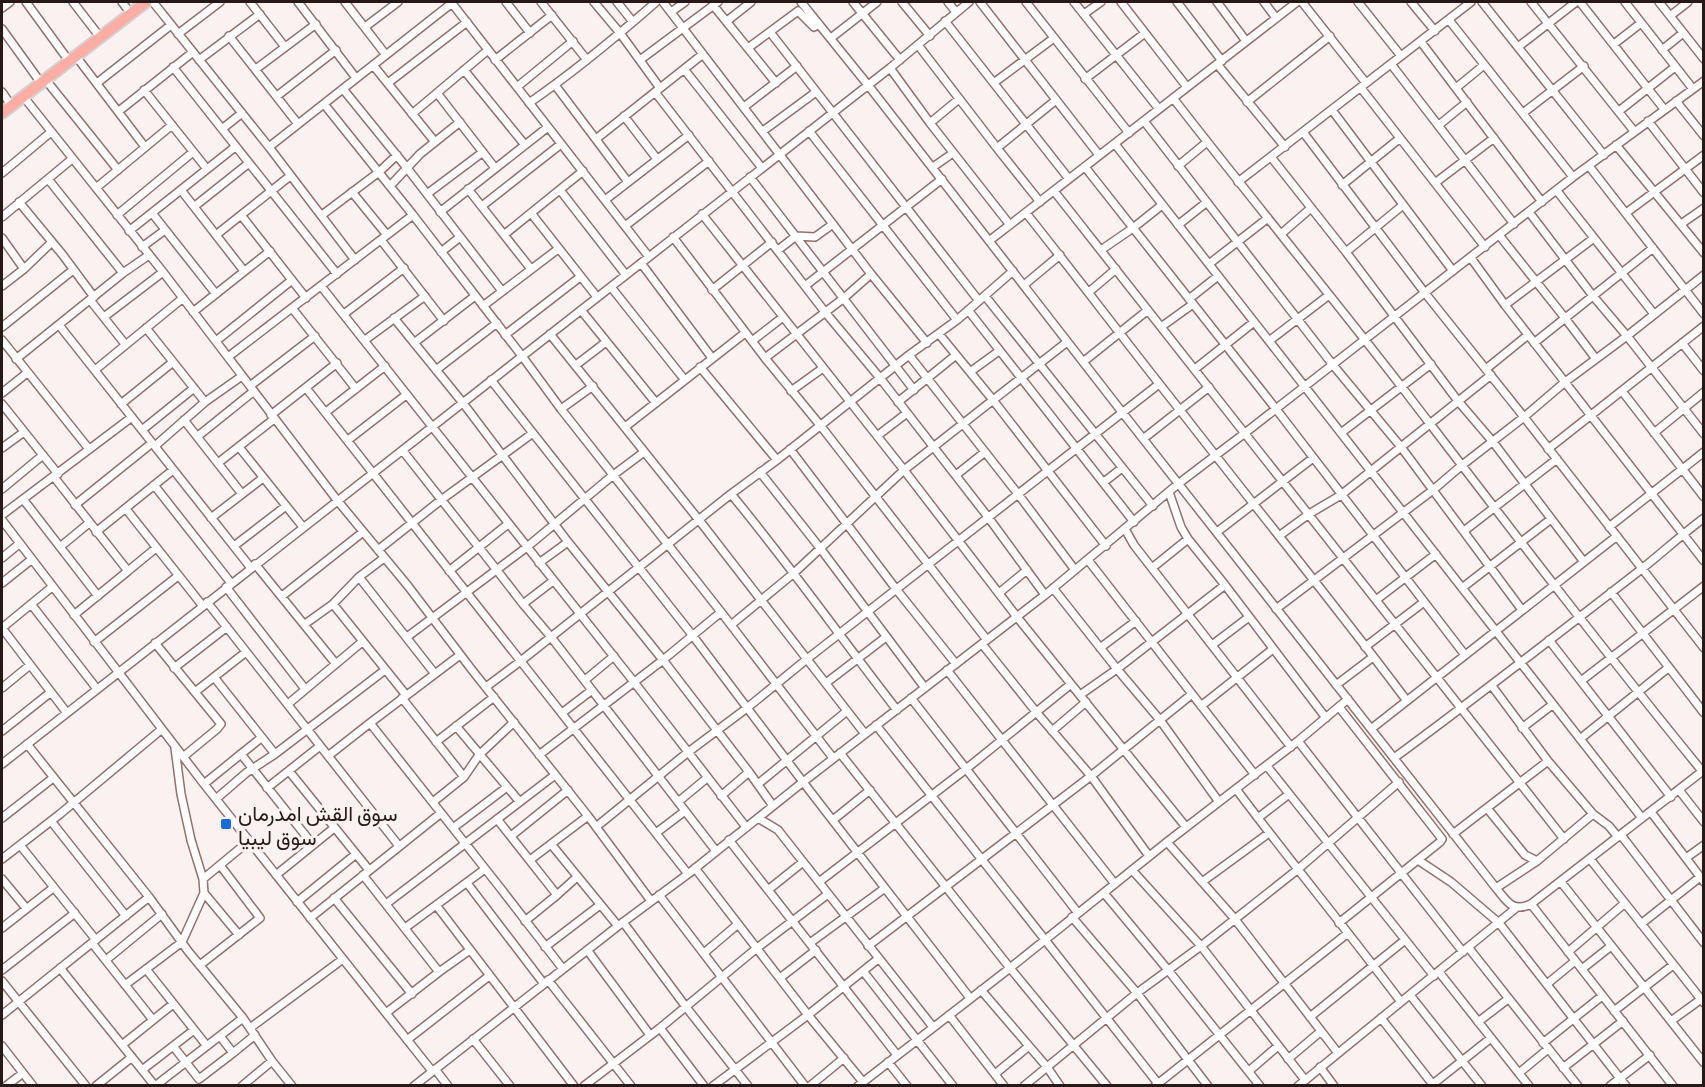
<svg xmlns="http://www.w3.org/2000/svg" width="1705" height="1087" font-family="Commissioner,Vazirmatn,sans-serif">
  <rect width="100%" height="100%" fill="#faf2f0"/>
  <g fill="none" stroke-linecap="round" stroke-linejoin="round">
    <defs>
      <path id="minor" d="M26,2l43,59
        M73,2l27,35
        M122,2l9,12
        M153,2l116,145 86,113
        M250,2l35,45
        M298,2l58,76
        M345,2l41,53
        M451,2l198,255
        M506,2l24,31
        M541,2l46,58
        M594,2l26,31 40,55
        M617,2l16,20
        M663,2l208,272 56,69
        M801,2l67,83 254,327 374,476c11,13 16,25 35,16l173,-134
        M853,2l47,58
        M902,2l28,34
        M948,2l8,10
        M980,2l119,153
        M1026,2l103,131
        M1074,2l85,107
        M1121,2l66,85
        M1177,2l45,59
        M1217,2l29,39
        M1264,2l12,16
        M1302,2l64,81
        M1358,2l43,54
        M1411,2l24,29
        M1482,2l122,153
        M1531,2l103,129
        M1580,2l84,107
        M1625,2l68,87
        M1659,2l45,57
        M713,5l63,78
        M2,8l8,-6
        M671,12l14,-10
        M1084,14l17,-12
        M1670,16l18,-14
        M1449,20l124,157
        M727,21l24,-19
        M945,21l124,158
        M365,27l33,-25
        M2,29l39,54
        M770,32l209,269
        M178,34l42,-32
        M229,36l69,88
        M831,38l46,-36
        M1421,42l121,160
        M1614,44l27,-21
        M918,45l79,103 43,54
        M1518,47l58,-45
        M748,48l50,-37 16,16 5,-3
        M1662,50l21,-17
        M75,55l70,92
        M199,60l61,-46
        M495,60l57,-45
        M640,60l78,-58
        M1217,64l68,83
        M1391,64l123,160
        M373,65l62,77
        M173,67l164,207
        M890,68l40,55 80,102
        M256,69l60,-45
        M684,69l78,99
        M464,70l61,75
        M45,79l73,91
        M1085,79l60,-46
        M995,82l59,-44
        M97,83l74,-58
        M388,83l79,-61
        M555,85l73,97
        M517,87l56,-46
        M1361,88l124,159
        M1456,88l28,-23
        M343,89l64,79 95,123
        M144,90l63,79
        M2,92l9,13
        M655,92l170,220 55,66 108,139 57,78
        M437,93l58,75
        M23,96l140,176 174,228 71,86 64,84 116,146 63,85
        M277,96l59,-46
        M1173,98c75,97 153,191 228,288 99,129 198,259 301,385
        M1676,101l28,35
        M1247,102l83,-66
        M529,103c45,-31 87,-66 127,-101
        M324,104l89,111
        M744,107l53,-41
        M1332,110l121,161
        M119,111l74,-59
        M1619,111l56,-44
        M1523,113l61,-47
        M412,114l76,-64
        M624,116l33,43
        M1144,121l189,244 68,82 121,163
        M1648,121l56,72
        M930,123l29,-24
        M1439,125l28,-23
        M222,129l20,-16
        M763,131l53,-39
        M809,131l148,189
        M1303,132l122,161 99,124 180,231
        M596,139l107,-85
        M1115,144l527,674
        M1616,145l88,108
        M269,147l183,-144
        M997,148l59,-48
        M1271,157l75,95 112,149 35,41 91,120
        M1178,166l29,-24
        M1589,166l115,148
        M933,167l20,-14
        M1085,167l191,242 189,246
        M2,173l49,-41
        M750,177l164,213
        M48,179l75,94
        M1238,182l233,-180
        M1435,183l59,-45
        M1342,185l57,-46
        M390,186l30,-32 40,-32
        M96,188l76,-63
        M468,189l63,80
        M181,190l63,81
        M560,190l66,85
        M1054,191l510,648
        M1557,191l97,123
        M352,192l35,43
        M427,194l56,-42
        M605,200l84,-65
        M19,202l43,52 32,43
        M195,206l54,-43
        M482,206l79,-62
        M440,212l108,-85
        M1529,212l64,84 34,40 77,98
        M152,213l64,81
        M531,213l66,84
        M1026,213c52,65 102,132 154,197 75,97 153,192 227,291
        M1626,213l78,-58
        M702,214l202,256 113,147 169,210
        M117,215l76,-63
        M241,215l65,83
        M322,215l57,-43 18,-17
        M2,217l70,-58
        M1681,224l23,-16
        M1178,225l29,-23
        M625,226l84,-65
        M129,231l106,-84
        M505,234l78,-63
        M1281,234l30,-26
        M216,235l74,-59
        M1499,235l66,83 31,41
        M673,237l92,121 55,67 167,215
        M2,238l22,31
        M381,240l63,81
        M989,241l308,-239
        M142,247l23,-17
        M778,250l18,-14 19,1 18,-13
        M1101,250l32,-22 29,-23
        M441,252l19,-15
        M1346,252l57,-47
        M1471,258l34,47 199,256
        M641,263l71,95
        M1209,264l59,-46
        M1024,285l36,-30
        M2,286l22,-17 28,-27
        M321,286l313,396 112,145
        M805,286l137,-107
        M611,287l73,92
        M712,290l60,-48
        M1089,292l27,-23
        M985,296l168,210
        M1189,299l29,-23
        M90,300l35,44
        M1505,305l89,-67
        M483,306l75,-57
        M292,308l64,81
        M581,310l75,93
        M968,310l166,212
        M193,312l77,-61
        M344,314l60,-46
        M104,317l59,-45
        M394,318l69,85 105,139 95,118 86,112 24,34
        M59,325l192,243
        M2,327l71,-57
        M1161,327l32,-23
        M146,328l59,74
        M550,334l149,186 166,214
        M939,334l54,66 113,146
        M505,335l75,-58
        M2,340l87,109
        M365,340l60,-44
        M216,341l76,-61
        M752,341l31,-24
        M1269,341l60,-46
        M414,343l61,-47
        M1534,343l119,-95
        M1682,343l22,28
        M909,355l109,139 57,76
        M228,357l185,-142 109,141 39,53 160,203 112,146
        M765,358l79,-60 27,-24
        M16,359l107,-86 26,-18
        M1083,362l65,-52
        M576,365l30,-23
        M700,367l77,93
        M1195,369l59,-47
        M1486,369l42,-34
        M95,370l88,-72
        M436,370l61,-47
        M970,372l29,-21
        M491,380l202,256 110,146 167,216
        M250,386l65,-50
        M306,388l382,486
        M791,391l32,-23
        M1622,391l82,106
        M2,393l25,-20
        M898,402l58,-47
        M2,404l56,70
        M121,404l52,-42
        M561,409l32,-23
        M326,412l59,-46
        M271,415l66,-52
        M184,420l58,74
        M625,427l120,-94
        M142,430l52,-42
        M1341,433l90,-69
        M1654,433l50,-41
        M198,436l56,-45
        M877,436l30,-23
        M1143,439l66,-52
        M348,440l58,-45
        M155,446l50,-44 37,-26
        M239,447l64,80
        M2,448l22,-16
        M790,449l106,140 60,75
        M1548,449l156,-123
        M403,451l93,118 27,35 28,33 165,214
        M218,463l56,-44
        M760,472l60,76 105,140
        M956,475l29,-23
        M54,477l74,94 -54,44
        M1104,482l18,-14
        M154,485l77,98
        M2,489l41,-34
        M1169,492l12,35 7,12 37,46 101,133
        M731,494c58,70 110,144 166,216
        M23,499l75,97
        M75,505l77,-62
        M126,509l76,96
        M2,515l130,-98
        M211,518l52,-40
        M2,520l202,264 228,287
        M1609,527l95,-75
        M1125,529l9,16 157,202
        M1464,531l93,-72
        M96,532l77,-62
        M1217,532l96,-74
        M1279,536l30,-22 32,-19 150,-120
        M234,546l52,-40
        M60,547l29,-24
        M378,550l63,-50 92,-67
        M2,558l17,-14
        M1088,560l167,215
        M539,563l29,-21
        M255,564l81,100
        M1152,568l36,-29
        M128,571l28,-23
        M449,571l59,-47
        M359,577l76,97
        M2,583l29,-23
        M52,587l-50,41 65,85
        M226,587l79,102
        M1053,588l64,81 43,51 59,82
        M1462,588l89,-69
        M1611,592l93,121
        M999,593l28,-23
        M282,596l81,-64
        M1376,600l60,-46
        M207,602l192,244
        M31,604l66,85
        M333,604l73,91
        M523,604l30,-23
        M1276,609l157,-119 28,-24 63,-49 41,-35 62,-46 77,-61
        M305,624l28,-20 26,-27 25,-19
        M731,625l63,-52 110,-103 163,-128
        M407,637l120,-90 85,-71 32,-24
        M1549,640l122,157
        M94,642l84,-66
        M155,643l66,81 -4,5 -34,28
        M982,644l55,69 54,63 58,80
        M1212,645l37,-28
        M1365,647l59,-45
        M1100,648l36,-27
        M460,655l-90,68 128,162 65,84
        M174,668l53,-41
        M947,670l168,214
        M214,677l61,77
        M585,680l29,-24
        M1581,681l123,-95
        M826,683l60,-46
        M1336,685l37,-28
        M1492,686l56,75 45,53 16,12 9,11
        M486,687l36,-27 209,-166 46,-34 132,-105 48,-35 56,-49
        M2,688l28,-23
        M195,692l51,-40
        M1080,695l37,-26 108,-84
        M402,698l62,79
        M911,698l167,215
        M288,704l74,-62
        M1201,706l72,-57
        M1339,707l103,132 -2,3 -101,81
        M562,713l30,-23
        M876,725l284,361
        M456,726l63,75
        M1522,728l30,-23
        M1371,729l246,-193
        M2,731l49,-39
        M1052,731l34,-29
        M261,738l-20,16 72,91
        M1580,739l88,-71
        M1298,741l165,211
        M436,742l58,-45
        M27,744l122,153 39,54 55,67 29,43 20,25
        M840,753l170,215 97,118
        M539,755l124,-95 58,-48
        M328,756l42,-33
        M1394,758c83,-61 164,-124 245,-187 22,-17 42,-36 65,-53
        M2,764l888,-696 79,-66
        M1267,766l167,210
        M289,771l80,99
        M204,784l37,-30
        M758,784l89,-73
        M267,788l53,-42
        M1236,789c54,72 111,141 165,213
        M1679,790l25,32
        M721,796l28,-24
        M216,799l30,-26 29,-19 110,-84
        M433,802l31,-25 15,-22 35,-33
        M678,802l29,-24
        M1487,808l38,47 12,6
        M1651,812l53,70
        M2,818l51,-40
        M758,818l20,12 155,197
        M1258,818l31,-24
        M497,819l60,76
        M833,820l37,-30
        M51,821l75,95
        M596,827l91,-74 60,-45 60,-49 352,-275
        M453,828l54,-41
        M656,833l29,-22
        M1453,834l95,-73
        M1621,835l83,108
        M511,836l57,-46
        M729,840l168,215
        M1167,842l67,76 104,135
        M551,844l67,82
        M20,845l76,95
        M1686,858l18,-13
        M2,859l58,-45 102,-85
        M1590,859l114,144
        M530,860l58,-44
        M1418,860l33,22 48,41 127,163
        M695,868l113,147 55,67
        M1132,870l69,76 104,134
        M276,875l58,-47
        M363,875l76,97 -53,41
        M2,879l24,29
        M203,879l46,-38
        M819,882l147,-113 105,-85
        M1202,882l67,-49
        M1561,882l143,181
        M467,883l77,101
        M1496,888l41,-27 56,-47
        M768,890l35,-28
        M204,893l35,42
        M1104,893l64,77 92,116
        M659,895l146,191
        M334,898l78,96
        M297,902l59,-48
        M386,904l169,-129
        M1531,904l142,182
        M436,905l138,181
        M1072,917l65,76 71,93
        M310,918l131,-105
        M525,921l32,-26 20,-18
        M623,922l63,85 62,79
        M1641,924l59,-47
        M2,928l51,-40
        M405,928l80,-59
        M92,943l61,77
        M810,943l75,-55
        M868,946l223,-170 101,-82
        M545,947l55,-42
        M1468,947l110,139
        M588,951l62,84
        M1568,952l57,-49
        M704,953l34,-29
        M106,960l56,-46
        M200,965l60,-47 -40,-53
        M60,968l95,118
        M146,969l61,77
        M1582,969l29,-23
        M2,970l73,-57
        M863,971l90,115
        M439,972l31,-22
        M1439,972l90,114
        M780,978l36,-28
        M548,980l83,106
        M2,981l84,105
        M1547,984l28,-23
        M125,985l57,-43 22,-49 -1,-14 -12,-39 -10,-46 -6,-46
        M981,990l66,77 13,19
        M1410,995l72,91
        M1614,1011l59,-46
        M2,1015l147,-118
        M949,1015l55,71
        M1310,1017l95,-77
        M1381,1018l53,68
        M1671,1021l33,-24
        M1478,1022l30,-23
        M250,1028l93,-69
        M660,1028l44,58
        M473,1039l37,47
        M407,1040l82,-64
        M1543,1043l59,-47
        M122,1045l51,-41
        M2,1046l31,40
        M173,1046l26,33 34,-26 -13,-17
        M233,1053l22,-18
        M1288,1059l32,-27
        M888,1062l19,24
        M1320,1067l14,19
        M1563,1068l60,-47
        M435,1069l13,17
        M142,1070l52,-40
        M1249,1071l29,-25
        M1519,1073l29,-24
        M995,1074l34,-28
        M1433,1084l58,-46
        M6,1086l17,-13
        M96,1086l36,-29
        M155,1086l88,-68
        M242,1086l30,-25
        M414,1086l204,-160 70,-52 115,-92 242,-187 133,-111 67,-51 328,-256 131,-96
        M584,1086l76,-58 97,-80 71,-54
        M713,1086l95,-71 70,-56
        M810,1086l34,-28
        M858,1086l152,-118 157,-126 131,-101 50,-42
        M1024,1086l113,-93 64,-47 96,-76 102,-88
        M1155,1086l193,-153
        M1298,1086l218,-178
        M1610,1086l40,-31"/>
      <path id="highway" d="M2,113l144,-111"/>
    </defs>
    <use href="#minor" stroke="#93706c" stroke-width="10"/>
    <use href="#highway" stroke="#d4d1d1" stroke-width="14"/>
    <use href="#minor" stroke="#fff" stroke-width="7"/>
    <use href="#highway" stroke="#fdada4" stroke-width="10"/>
  </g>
  <rect fill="#1a6bd6" stroke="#faf2f0" stroke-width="2" x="220" y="818" width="12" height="12" rx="3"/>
  <g text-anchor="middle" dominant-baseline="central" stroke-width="6" stroke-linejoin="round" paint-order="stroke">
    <g font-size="21" fill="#261917" stroke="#faf2f0" text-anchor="start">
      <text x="238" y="812">سوق القش امدرمان<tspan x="238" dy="24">سوق ليبيا</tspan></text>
    </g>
  </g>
  <rect width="1705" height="1087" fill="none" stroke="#261917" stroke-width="6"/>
</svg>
